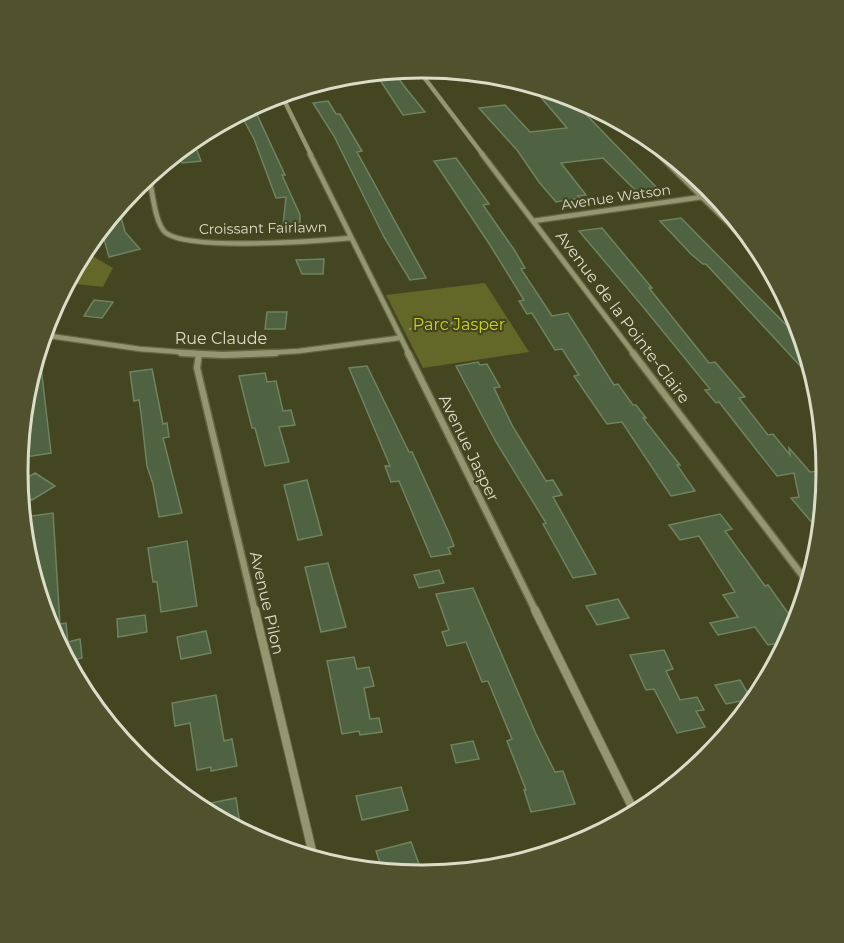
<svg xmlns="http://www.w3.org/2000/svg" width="844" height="943" font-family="Montserrat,sans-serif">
  <rect width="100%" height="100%" fill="#444621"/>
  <path fill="#636728" d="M84,251l29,17 -10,19 -36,-4z
    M485,283l44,69 -106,16 -37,-73z"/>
  <path fill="#4f6241" stroke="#6f8360" stroke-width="1.5" d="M396,75l12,16 17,21 -22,3 -25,-38z
    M559,93l6,2 12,10 80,83 -21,3 -33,-33 -42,5 25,32 -8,1 2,2 -24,4 -17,-20 -22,-32 -38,-42 26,-3 25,27 37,-4 -28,-33z
    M328,101l8,13h4l22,37 -5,1 69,126 -16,2 -26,-43 -50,-101 -21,-33z
    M253,106l32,69h-3l18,40v9l-17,1 3,-28 -10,1 -22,-59 -14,-26z
    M196,148l5,13 -19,2 -4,-11z
    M456,158l33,46 -6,1 32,46 10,17 -4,1 31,47 16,-3 46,72 4,-1 15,21h3l10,13h-3l37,47h-3l18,26 -24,5 -49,-74 -15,2 -33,-48 5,-1 -17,-26 -7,1 -23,-37 -5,1 -8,-13 5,-1 -34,-55 -56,-84z
    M121,217l4,15 15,17 -31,8 -8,-29 9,-10z
    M681,218l114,116 5,-1 15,49 -109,-118h-3l-12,-10 -31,-33z
    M602,228l50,60h-3l60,75 6,-1 30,35 -6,1 29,37 5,-1 17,21 -1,-7 21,24 9,-1 6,7 -5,54 -29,-34 8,-1 -5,-24 -17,3 -58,-74 -3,1 -11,-13 5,-1 -66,-81 -65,-77z
    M324,259l-1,15h-21l-6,-14z
    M94,300l19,2 -11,16 -18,-2z
    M267,312h20l-2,17h-20z
    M39,349l12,104 -25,4 -4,-31 4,-34z
    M478,362l2,3 7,-1 13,23 -6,1 19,39 33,54 7,-1 9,15 -9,2 43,77 -23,4 -30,-54 3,-1 -50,-81 -40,-76z
    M367,366l42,86h3l37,81 5,13 -6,2 3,6 -20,3 -32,-76 -8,1 -6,-16h5l-41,-98z
    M152,369l11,55 4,-1 2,14 -6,1 19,75 -23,4 -6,-33 -6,-18 -6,-53 -2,-13 -5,1 -4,-29z
    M265,373l2,9 9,-1 7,30 8,-1 4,15 -16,2 10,35 -24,4 -10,-38h-3l-13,-52z
    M35,473l20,13 -23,14 -12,-8 -1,-9z
    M307,480l15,55 -24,5 -14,-55z
    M53,513l7,111 6,-1 2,19 12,-3 2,19 -13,3 1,4 -21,-39 -19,-63 -1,-20h-3l-1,-26z
    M720,514l12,15 -7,2 40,55 3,-1 20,28h4l5,7 -14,29 -4,-6 -11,2 -13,-18 -37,8 -8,-12 28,-6 -15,-22 12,-3 -36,-56 -19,4 -11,-15z
    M187,541l10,65 -36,6 -4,-30h-4l-5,-34z
    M328,563l18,64 -25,5 -16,-65z
    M439,570l5,13 -25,5 -5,-13z
    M473,588l63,146 19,38 8,-1 12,33 -44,8 -7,-22h2l-19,-49 5,-2 -24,-58 -6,1 -16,-40 -19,4 -5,-14 7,-2 -13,-36z
    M618,599l11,19 -32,7 -11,-19z
    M145,615l2,17 -29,5 -1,-18z
    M206,631l5,22 -30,6 -4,-22z
    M664,650l9,19 -7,2 14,29 17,-3 7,13 -8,1 9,16 -28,6 -23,-44 -8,1 -16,-35z
    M354,657l3,12 12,-2 5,19 -10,2 6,31 9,-1 3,14 -22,3 -1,-4 -17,3 -15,-73z
    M740,680l11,19 -25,5 -11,-19z
    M216,695l8,46 8,-2 5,27 -26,5v-4l-14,3 -7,-47 -15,3 -3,-23z
    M473,741l6,18 -23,4 -5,-18z
    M401,787l7,23 -46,10 -6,-24z
    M236,798l5,33 -45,-25z
    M411,842l12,33 -40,-3 -7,-21z"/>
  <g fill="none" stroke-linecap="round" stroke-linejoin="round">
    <defs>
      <path id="minor-far3" d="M417,68l66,87
        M281,94l30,61
        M631,127l28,28"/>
      <path id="minor-far2" d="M310,154l99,200
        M482,154l152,200
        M658,154l105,103
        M149,176c3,13 6,49 17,57 25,18 152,8 185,5
        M533,221l169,-24
        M43,335l97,14 67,5
        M251,354l48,-3 100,-13"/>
      <path id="minor-far1" d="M181,353l42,2 53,-2
        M408,353l128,259
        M633,353l175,230
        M199,354l-2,14 58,244"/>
      <path id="minor" d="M255,610l59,249
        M535,610l100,203"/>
    </defs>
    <use href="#minor-far3" stroke="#636544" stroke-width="5"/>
    <use href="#minor-far2" stroke="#636544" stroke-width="7"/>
    <use href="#minor-far1" stroke="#636544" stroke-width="9"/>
    <use href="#minor" stroke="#636544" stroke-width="10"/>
    <path stroke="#8e9072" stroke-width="2" stroke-dasharray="2 4" stroke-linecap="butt" d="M409,329l57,-8"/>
    <use href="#minor-far3" stroke="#93976f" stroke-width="4"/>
    <use href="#minor-far2" stroke="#93976f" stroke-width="4.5"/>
    <use href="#minor-far1" stroke="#93976f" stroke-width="6"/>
    <use href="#minor" stroke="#93976f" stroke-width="8"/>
  </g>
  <g text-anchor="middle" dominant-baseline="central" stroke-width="4.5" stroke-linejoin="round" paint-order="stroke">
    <g font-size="14" fill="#dbddc8" stroke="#444621">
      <text transform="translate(616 197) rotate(-8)">Avenue Watson</text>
      <text transform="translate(263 228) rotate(-1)">Croissant Fairlawn</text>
    </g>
    <g font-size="16" fill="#dbddc8" stroke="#444621">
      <text transform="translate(623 317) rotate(53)">Avenue de la Pointe-Claire</text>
      <text x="221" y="338">Rue Claude</text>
      <text transform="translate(469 448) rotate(64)">Avenue Jasper</text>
      <text transform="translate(267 603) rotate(77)">Avenue Pilon</text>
    </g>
    <g font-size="16" fill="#cdd40d" stroke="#444621">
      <text x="459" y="324">Parc Jasper</text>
    </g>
  </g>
  <path d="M0 0H844V943H0ZM421 78H423A393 393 0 0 1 816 471V472A393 393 0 0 1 423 865H421A393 393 0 0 1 28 472V471A393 393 0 0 1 421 78Z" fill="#50522e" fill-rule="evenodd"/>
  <path fill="none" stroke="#dbddc8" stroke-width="3" d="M421 78H423A393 393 0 0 1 816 471V472A393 393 0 0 1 423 865H421A393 393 0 0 1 28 472V471A393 393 0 0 1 421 78Z"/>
</svg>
